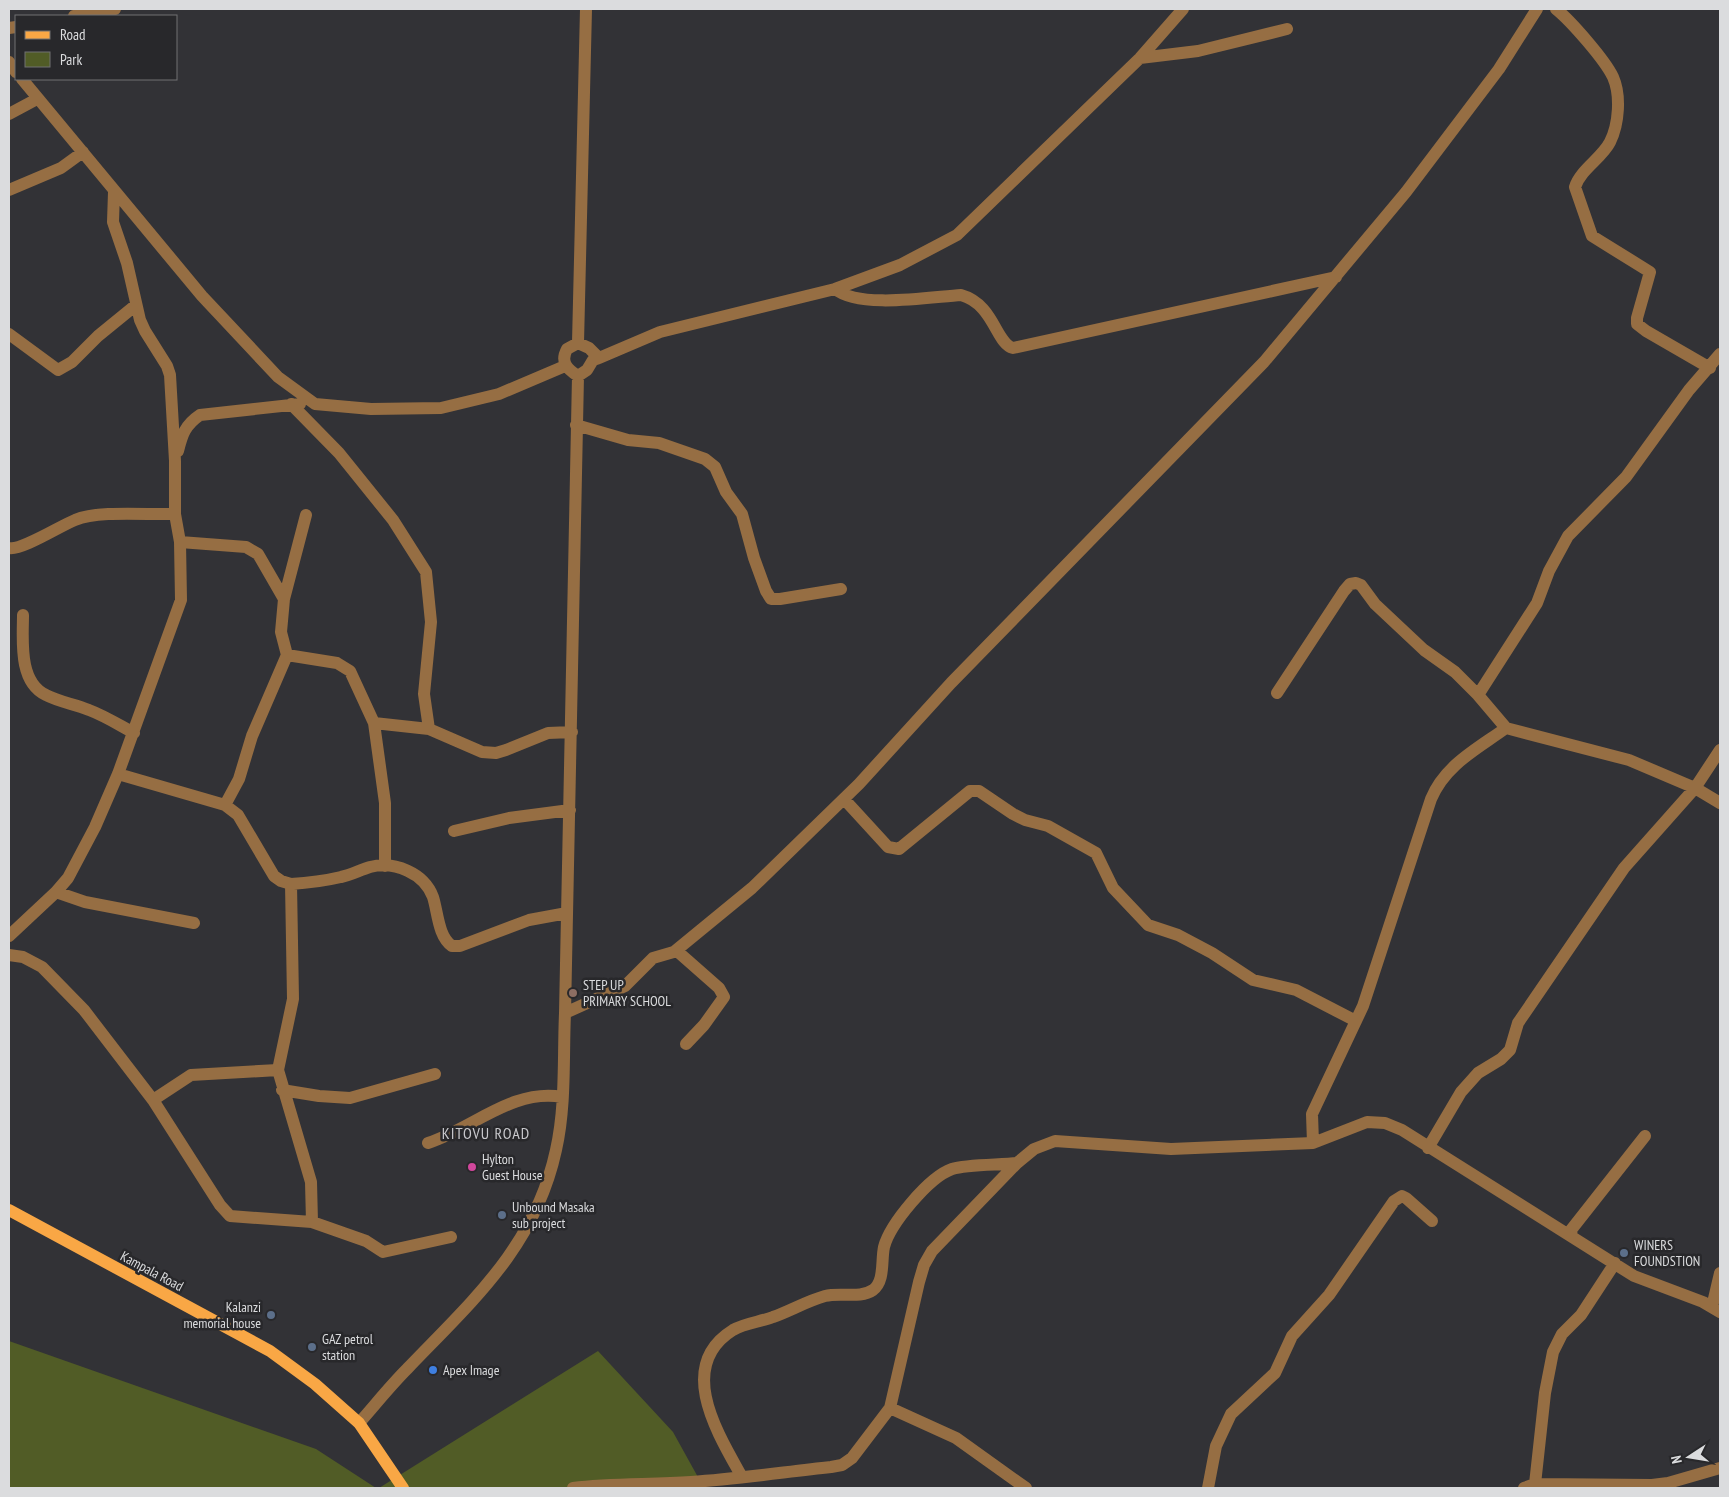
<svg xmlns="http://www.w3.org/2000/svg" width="1729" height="1497" font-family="'PT Sans Narrow',sans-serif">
  <rect width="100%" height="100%" fill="#323236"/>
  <path fill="#515c26" d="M9,1341l307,108 60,39h-367z
    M598,1351l75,81 31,56h-325z"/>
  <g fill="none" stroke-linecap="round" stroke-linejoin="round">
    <path stroke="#966e43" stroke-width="12" d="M1556,9c15,12 49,51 57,68 8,18 6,47 -3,65 -8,16 -30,28 -35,45l17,49 58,36 -13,46v6l9,7 64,37
      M74,16l41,-7
      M9,28l7,-1
      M1140,58l58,-7 89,-22
      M9,62l7,10
      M22,79l180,217 76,81 37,27 56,5 70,-1 58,-14 66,-28
      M9,114l28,-15
      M9,190l52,-22 22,-16
      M835,289c24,20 95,8 126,6 33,9 35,49 52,53l323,-71
      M9,334l49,36 14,-8 26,-26 38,-31
      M578,343l8,-334
      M578,343l11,5 10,10 -6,2 -6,10 -9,6c-11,-7 -18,-14 -11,-27z
      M599,358l61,-26 175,-43 65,-24 57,-30 183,-177 43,-49
      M291,404l48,49 54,67 33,52 5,50 -7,72 5,35
      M576,425l52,15 31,3 46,16 10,8 11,25 16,22 12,44 12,33 5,8h9l61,-10
      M178,451c4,-16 7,-26 22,-36l100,-11
      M180,542l66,5 12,7 26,45
      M9,548c12,3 51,-22 66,-28 23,-10 73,-5 100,-6
      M23,615c0,24 -5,67 23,80 13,7 29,9 43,15 16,6 30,15 45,23
      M287,655l50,8 13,8 24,52 11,80v63
      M1277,693l67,-102 6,-7 6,-1 5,2 14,19 49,46 31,22 23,23 28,33
      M1478,695l59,-92 12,-32 19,-35 58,-59 63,-87 31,-36
      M374,723l55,6 53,23 14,1 10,-3 42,-17 24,-1
      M118,774l107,31 13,10 36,61 7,5 10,3 2,115 -15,71 33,112 1,40
      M844,799l44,48 11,2 71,-58h9l34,23 12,6 23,6 48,27 17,35 35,37 30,10 34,18 41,27 43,10 60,31
      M225,805l14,-26 13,-43 35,-81 -6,-23 3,-33 22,-84
      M454,831l55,-13 61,-8
      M291,884c17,-1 33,-3 50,-7 10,-2 19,-7 29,-10 25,-6 54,6 63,30 5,16 5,39 19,49h8l69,-26 38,-7
      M56,892l29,10 109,21
      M9,936l47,-44 12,-14 27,-51 23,-53 63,-174 -1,-58 -5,-28v-53l-5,-86 -3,-9 -22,-35 -5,-11 -13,-57 -14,-41 1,-30
      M674,952l78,-64 107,-104 92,-101 313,-321 142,-170 93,-123 38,-60
      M9,955l14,2 19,10 42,43 69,90 67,105 10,11 82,6 54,19 17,11 68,-15
      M565,1013l60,-27 28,-28 24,-7 42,37 5,9 -20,28 -18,19
      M282,1090l37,6 31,2 85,-24
      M153,1100l38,-25 87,-5
      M428,1143c44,-14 85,-55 134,-46
      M1313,1143l-1,-29 51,-108 68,-207c14,-34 46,-50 75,-71l123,32 66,28 25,15
      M1428,1148l33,-56 17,-19 23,-14 9,-9 8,-27 106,-155 71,-80 25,-38
      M1572,1237l-1,-7 74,-94
      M1712,1307l8,-34
      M890,1408l66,30 70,50
      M359,1423c16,-18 31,-37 48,-54 65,-68 128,-122 149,-219 10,-44 7,-92 9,-137l13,-637
      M742,1477c-24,-43 -67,-111 -9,-147 12,-7 27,-8 40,-13 17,-6 34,-16 52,-21 16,-4 35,3 48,-6 12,-9 8,-29 11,-43 6,-23 45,-70 68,-78 15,-5 48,-4 65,-6
      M1535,1484l117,1 16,-2 52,-15
      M573,1488c39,-5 79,-3 118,-6 47,-3 93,-10 140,-15l11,-2 10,-7 38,-50 29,-126 5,-17 8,-14 85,-88 17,-14 21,-8 116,8 142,-6 54,-21 18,1 17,7 232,146 69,26 17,10
      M1208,1488l8,-42 15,-32 44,-41 17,-37 37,-41 65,-94 8,-5 4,2 26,23
      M1524,1488l11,-4 10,-91 8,-41 9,-18 19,-19 34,-52"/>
    <path stroke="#f9a745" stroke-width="12" d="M9,1210l261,141 45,33 44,39 44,65"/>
  </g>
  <circle fill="#8d6e63" stroke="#28282b" stroke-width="2" cx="573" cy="993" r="5"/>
  <circle fill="#d1479c" stroke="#28282b" stroke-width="2" cx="472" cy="1167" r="5"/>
  <g fill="#5c6f8a" stroke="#28282b" stroke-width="2">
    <circle cx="502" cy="1215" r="5"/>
    <circle cx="1624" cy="1253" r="5"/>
    <circle cx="271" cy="1315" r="5"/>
    <circle cx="312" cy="1347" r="5"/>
  </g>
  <circle fill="#3f7fe0" stroke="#28282b" stroke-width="2" cx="433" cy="1370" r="5"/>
  <g text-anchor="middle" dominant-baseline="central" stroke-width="5" stroke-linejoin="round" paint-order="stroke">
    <g font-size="14" fill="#dbdcde" stroke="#28282b" text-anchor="start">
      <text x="583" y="985">STEP UP<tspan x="583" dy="16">PRIMARY SCHOOL</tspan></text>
      <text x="482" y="1159">Hylton<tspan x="482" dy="16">Guest House</tspan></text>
      <text x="512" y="1207">Unbound Masaka<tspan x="512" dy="16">sub project</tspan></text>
      <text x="1634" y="1245">WINERS<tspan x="1634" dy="16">FOUNDSTION</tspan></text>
      <text x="261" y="1307" text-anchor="end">Kalanzi<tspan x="261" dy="16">memorial house</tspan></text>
      <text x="322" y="1339">GAZ petrol<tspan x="322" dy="16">station</tspan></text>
      <text x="443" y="1370">Apex Image</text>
    </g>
    <g font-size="14" fill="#dbdcde" stroke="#28282b">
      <text transform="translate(152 1271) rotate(28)">Kampala Road</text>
    </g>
    <g font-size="16" letter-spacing="1" fill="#c8c8cc" stroke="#28282b">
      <text x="486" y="1133">KITOVU ROAD</text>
    </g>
  </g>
  <rect width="1729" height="1497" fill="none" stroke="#dbdcde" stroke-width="20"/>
  <rect x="15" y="15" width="162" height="65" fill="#28282b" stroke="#707073"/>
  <rect x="25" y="31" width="25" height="8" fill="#f9a745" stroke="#707073"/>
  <text x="60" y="40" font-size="15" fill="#dbdcde">Road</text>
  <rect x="25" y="52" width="25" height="15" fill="#515c26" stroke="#707073"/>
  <text x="60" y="65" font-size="15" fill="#dbdcde">Park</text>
  <g transform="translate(1689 1457) rotate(258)" stroke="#28282b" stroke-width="4" paint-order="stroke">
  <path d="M0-4L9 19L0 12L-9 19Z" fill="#dbdcde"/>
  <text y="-8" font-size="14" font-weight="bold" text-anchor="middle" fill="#dbdcde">N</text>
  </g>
</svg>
